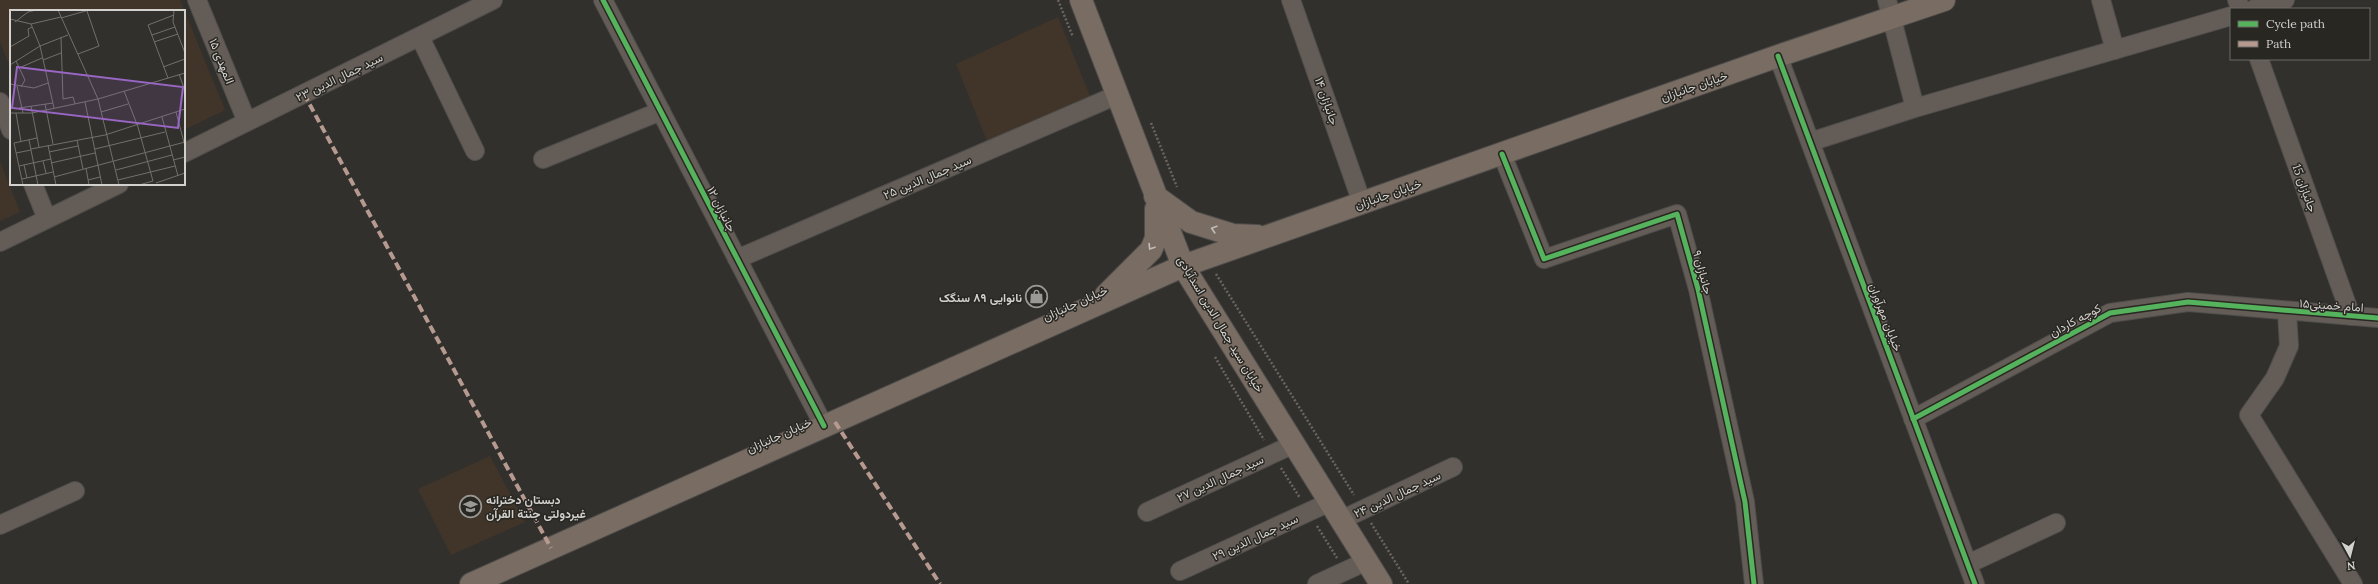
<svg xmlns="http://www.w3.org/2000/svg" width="2378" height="584" font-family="Lora,Vazirmatn,serif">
  <rect width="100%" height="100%" fill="#32302d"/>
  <path fill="#413529" d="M0,0h180l45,110 -41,20v-119h-173v58l-11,-27z
    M1058,17l32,79 -103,45 -31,-77z
    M0,162l20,50 -20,9z
    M490,456l35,66 -74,33 -33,-66z"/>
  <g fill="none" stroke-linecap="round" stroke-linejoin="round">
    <defs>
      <path id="minor" d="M197,0l50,122
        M603,0l221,426
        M1291,0l71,203
        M1887,0l28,108
        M2101,0l14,50
        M2237,0l4,9
        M2254,9l31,-9
        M420,37l55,114
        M1778,56l197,528
        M2259,59l92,257
        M0,102l11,28
        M1810,142l105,-34 316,-92
        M184,153l309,-153
        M1502,154l42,105 133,-45 21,75 47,213 9,82
        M543,159l118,-48
        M33,184l14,35
        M0,242l119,-58
        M737,259l380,-164
        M2287,312l2,34 -14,32 -26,37 104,169
        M1913,419l197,-106 78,-11 190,16
        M1147,512l147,-68
        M1341,520l112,-53
        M0,525l75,-34
        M1968,564l88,-41
        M1180,571l150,-69
        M1317,584l50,-23"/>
      <path id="major" d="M1081,0l102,266 198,318
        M1155,196l36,26 42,13 24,1
        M1106,295l45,-45 5,-12v-29
        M471,584l712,-318 595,-210 166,-56"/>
    </defs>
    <use href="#minor" stroke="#4e4d4b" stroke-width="20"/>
    <use href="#major" stroke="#4e4d4b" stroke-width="24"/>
    <path stroke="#6a6561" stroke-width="2.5" stroke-dasharray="2 2" stroke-linecap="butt" d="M1058,0l15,37
      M1151,123l26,64
      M1216,274l138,221
      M1215,357l49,83
      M1281,468l19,30
      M1371,523l38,61
      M1317,526l20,32"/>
    <use href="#minor" stroke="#645c56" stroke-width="18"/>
    <use href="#major" stroke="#796c63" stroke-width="22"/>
    <path stroke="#b69a8f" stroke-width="4" stroke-dasharray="8 4" stroke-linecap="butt" d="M304,94l247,454
      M835,422l105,162"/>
    <defs>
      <path id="cycleway" d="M603,0l221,426
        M1778,56l197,528
        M1502,154l42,105 133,-45 21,75 47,213 9,82
        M1913,419l197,-106 78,-11 190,16"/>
    </defs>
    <use href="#cycleway" stroke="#292722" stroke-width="8"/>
    <use href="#cycleway" stroke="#56b35d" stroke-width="5"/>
  </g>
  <defs><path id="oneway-chevron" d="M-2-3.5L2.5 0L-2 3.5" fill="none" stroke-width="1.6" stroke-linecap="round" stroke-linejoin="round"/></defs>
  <g stroke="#c0bdb9">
    <use href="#oneway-chevron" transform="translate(1214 229) rotate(-163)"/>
    <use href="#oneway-chevron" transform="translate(1151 247) rotate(122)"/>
  </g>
  <defs>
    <symbol id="shop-ring" viewBox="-11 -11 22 22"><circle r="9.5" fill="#292722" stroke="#9a9996" stroke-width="1.5"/><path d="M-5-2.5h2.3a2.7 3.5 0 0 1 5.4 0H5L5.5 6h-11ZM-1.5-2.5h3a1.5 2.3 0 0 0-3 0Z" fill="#9a9996"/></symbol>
    <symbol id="school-ring" viewBox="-11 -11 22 22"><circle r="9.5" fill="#292722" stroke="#9a9996" stroke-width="1.5"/><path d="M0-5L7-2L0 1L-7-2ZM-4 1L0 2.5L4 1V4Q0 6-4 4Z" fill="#9a9996"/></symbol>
  </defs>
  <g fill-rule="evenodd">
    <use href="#shop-ring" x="1024" y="284" width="25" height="25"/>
    <use href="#school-ring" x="458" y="494" width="25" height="25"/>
  </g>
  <g text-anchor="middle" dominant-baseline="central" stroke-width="3" stroke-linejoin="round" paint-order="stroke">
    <g font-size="12" fill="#d2d1ce" stroke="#292722">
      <text transform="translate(222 61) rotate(68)">المهدی ۱۵</text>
      <text transform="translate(339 77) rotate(-26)">سید جمال الدین ۲۳</text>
      <text transform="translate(1694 86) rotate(-19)">خیابان جانبازان</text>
      <text transform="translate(1327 101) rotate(71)">جانبازان ۱۴</text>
      <text transform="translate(927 177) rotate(-23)">سید جمال الدین ۲۵</text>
      <text transform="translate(2305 188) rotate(70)">جانبازان 15</text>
      <text transform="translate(1388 194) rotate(-19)">خیابان جانبازان</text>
      <text transform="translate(722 209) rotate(63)">جانبازان ۱۲</text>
      <text transform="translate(1703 272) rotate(75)">جانبازان ۹</text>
      <text transform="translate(1075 303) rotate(-24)">خیابان جانبازان</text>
      <text transform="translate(2333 305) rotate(4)">امام خمینی۱۵ ‍</text>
      <text transform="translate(1886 317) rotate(69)">خیابان مهرآوران</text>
      <text transform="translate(2075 320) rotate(-28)">کوچه کاردان</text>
      <text transform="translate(1221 324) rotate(59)">خیابان سید جمال الدین اسدآبادی</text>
      <text transform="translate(779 435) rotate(-24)">خیابان جانبازان</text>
      <text transform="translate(1220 478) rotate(-25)">سید جمال الدین ۲۷</text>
      <text transform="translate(1397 494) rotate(-25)">سید جمال الدین ۲۴</text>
      <text transform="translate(1255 537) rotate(-25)">سید جمال الدین ۲۹</text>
    </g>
    <g font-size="12" font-weight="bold" fill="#d2d1ce" stroke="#292722" text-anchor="end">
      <text x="1022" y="297">نانوایی ۸۹ سنگک</text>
      <text x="486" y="499" text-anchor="start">دبستان دخترانه<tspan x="486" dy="14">غیردولتی جنتة القرآن</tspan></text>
    </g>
  </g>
  <g transform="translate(10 10)">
    <rect width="175" height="175" fill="#32302d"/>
    <path fill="none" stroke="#72706d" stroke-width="1" d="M48,0l40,89 21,86M164,0l-1,12 12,31M51,8l28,-8M0,9l21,5M5,12l13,-10 8,-2M21,14l9,22 14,62M21,14l30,-7M142,25l23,-8M51,27l2,62 10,-2 2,7M144,32l24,-8M0,37l19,-11 -1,-7 4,-2M68,44l21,-8 -12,-35M33,50l18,-7M6,51l9,19 -4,7M0,55l30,-19 28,-11M153,57l22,-8M9,58l23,-10M169,64l6,17M158,68l-20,-53 26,-10M0,74l24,4 14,-5M7,76l6,27M114,81l14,36 15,54M75,92l17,83M35,94l8,40M21,96l8,41M9,98l34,-5M91,102l27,-8M166,102l9,34M0,103h22l66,-14 87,-26M6,103l5,29M152,107l16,59M19,130l9,45M67,130l6,29M38,135l8,40M21,139l74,-14 80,-26M85,139l70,-17M39,142l29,-6M6,143l15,-3M163,150l12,-3M33,151l3,12M41,153l44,-10M14,155l3,13M9,156l32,-7M76,158l3,17M106,160l56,-15M44,167l131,-35M12,169l31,-7M78,170l12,-3M108,170l57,-14M146,173l29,-10M13,175l-9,-42 23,-5M129,175l14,-4"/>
    <path fill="#9966c4" fill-opacity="0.15" stroke="#9966c4" stroke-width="2" d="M7,57l166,20 -5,41 -166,-20z"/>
    <rect width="175" height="175" fill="none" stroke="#d2d1ce" stroke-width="2"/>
  </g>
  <rect x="2230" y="8" width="140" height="52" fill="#292722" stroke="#6d6b67"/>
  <rect x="2238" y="21" width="20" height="6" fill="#56b35d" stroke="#6d6b67"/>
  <text x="2266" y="28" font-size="12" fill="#d2d1ce">Cycle path</text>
  <rect x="2238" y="41" width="20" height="6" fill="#b69a8f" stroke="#6d6b67"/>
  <text x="2266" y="48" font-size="12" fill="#d2d1ce">Path</text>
  <g transform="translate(2350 556) rotate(173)" stroke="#292722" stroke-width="3" paint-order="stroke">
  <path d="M0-3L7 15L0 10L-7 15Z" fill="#d2d1ce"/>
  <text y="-6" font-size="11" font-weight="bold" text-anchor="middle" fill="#d2d1ce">N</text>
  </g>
</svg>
